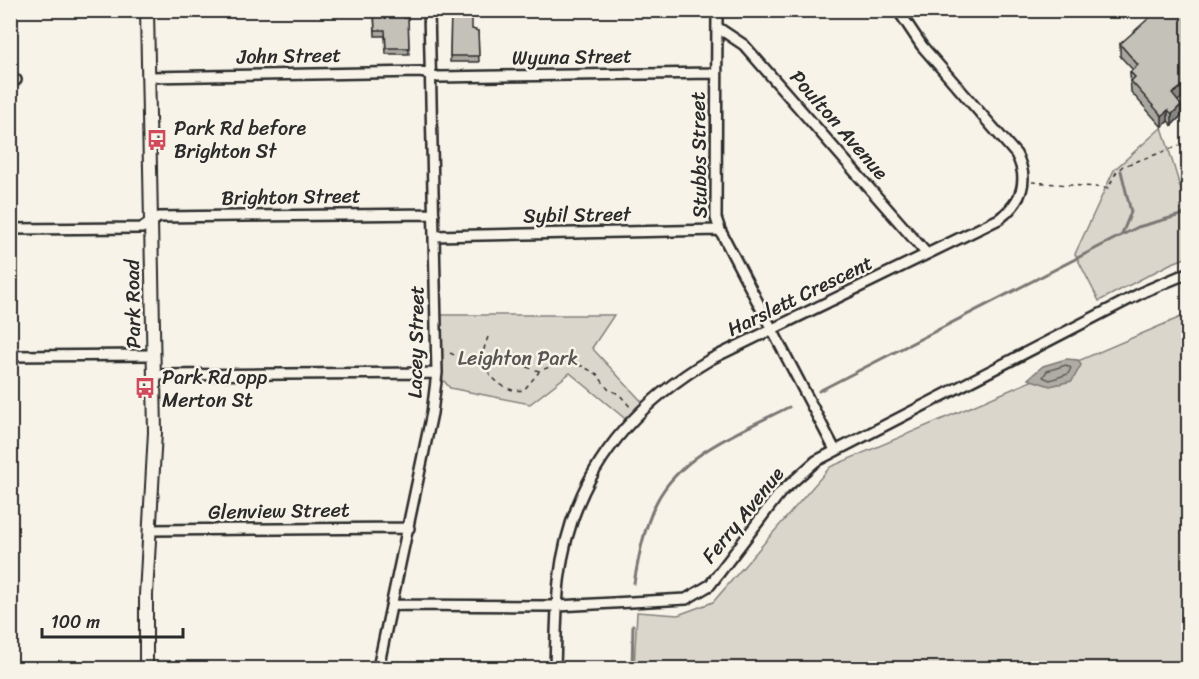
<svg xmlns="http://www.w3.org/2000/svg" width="1199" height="679" font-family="Sriracha,sans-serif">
  <rect width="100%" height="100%" fill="#f7f3e8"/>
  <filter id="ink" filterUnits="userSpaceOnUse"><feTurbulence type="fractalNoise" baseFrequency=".0167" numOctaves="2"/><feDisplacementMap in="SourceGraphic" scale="12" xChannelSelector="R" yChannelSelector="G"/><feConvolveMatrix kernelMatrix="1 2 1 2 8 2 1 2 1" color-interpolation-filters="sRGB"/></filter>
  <g filter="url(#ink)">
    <path fill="#dad6cc" stroke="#82807c" stroke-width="1.5" d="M1162,127l26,86v44l-18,7 -71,37 -24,-47 39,-84z
      M1188,314v354h-554l3,-56 41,3 35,-13 117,-135z
      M436,315h178l-22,33 53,57 -16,17 -59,-49 -40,31 -80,-16 -13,-15z"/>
    <path fill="#afaca4" stroke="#7a7874" stroke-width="1.5" d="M1066,359l12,1 3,5 -9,16 -22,5 -22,-7 15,-13z"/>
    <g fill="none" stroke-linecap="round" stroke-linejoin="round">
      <path stroke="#605f5b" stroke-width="1.5" d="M1066,365l5,3 -3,6 -18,6 -7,-3 4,-6z"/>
      <path stroke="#7a7874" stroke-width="3" d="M1121,171l10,41 -9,22
        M819,391l303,-156 16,-8 50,-14
        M634,583c5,-28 10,-55 22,-80 24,-49 87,-73 133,-96
        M632,668l1,-43"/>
      <defs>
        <path id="minor" d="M717,10l-1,208 4,12 115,220
          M717,27l27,18 183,209
          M148,77l273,-5 17,5 278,-4
          M10,82l6,-2
          M10,229l132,-1 17,-11 275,-3
          M434,236l286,-6
          M10,356l143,-1
          M154,375l283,-2
          M149,530l260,-2
          M392,605l166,1 128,-7 24,-14 70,-92 36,-32 329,-170 43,-18
          M378,668l54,-255 5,-40 -8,-363
          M555,668c1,-28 1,-58 4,-87 11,-100 67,-172 152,-222l288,-140c23,-17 31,-39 17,-65l-94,-108 -24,-36"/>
        <path id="major" d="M146,668v-73l9,-163 -8,-422"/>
      </defs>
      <use href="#minor" stroke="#2b2b2b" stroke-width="14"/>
      <use href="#major" stroke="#2b2b2b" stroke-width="16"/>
      <path stroke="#2b2b2b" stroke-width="1.5" stroke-dasharray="4.5 4.5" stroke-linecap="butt" d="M1032,182l76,6 9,-17 6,-5 65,-23
        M488,337c-3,8 -6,16 -4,24 3,17 24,33 40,29l15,-18
        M450,353l18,8 15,1
        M527,367l12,4 24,-9 19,4 15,8 11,15 11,5 13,15"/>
      <use href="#minor" stroke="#f7f3e8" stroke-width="9"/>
      <use href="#major" stroke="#f7f3e8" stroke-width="12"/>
    </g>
    <path fill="#a9a69f" stroke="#2b2b2b" stroke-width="1.5" d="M374,10l30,8h4l1,36h-23l-1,-18h-10z
      M451,10l21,19 6,2 1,31h-29z
      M1120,44l58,57 3,15 -9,9 -4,-4 -6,6 -31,-35 -1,-20 3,-2 -13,-14z"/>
    <path fill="#898782" stroke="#2b2b2b" stroke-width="1.5" d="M1188,82v11l-16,13v-12z
      M1181,105v11l-9,9v-11z
      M1168,110v11l-6,6v-11z"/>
    <path fill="#c4c1b9" stroke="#2b2b2b" stroke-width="1.5" d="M374,10h30v8h4l1,30h-23l-1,-18h-10z
      M451,10h21v19l6,2 1,25h-29z
      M1158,10h30v72l-16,12 9,11 -9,9 -4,-4 -6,6 -31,-35 4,-4 -5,-5 8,-7 -18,-21z"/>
  </g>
  <defs>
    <symbol id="bus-bare" viewBox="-9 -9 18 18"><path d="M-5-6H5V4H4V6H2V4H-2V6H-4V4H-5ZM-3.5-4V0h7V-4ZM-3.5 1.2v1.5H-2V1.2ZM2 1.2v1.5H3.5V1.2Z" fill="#d1495b" stroke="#f7f3e8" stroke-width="2.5" paint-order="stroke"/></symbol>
  </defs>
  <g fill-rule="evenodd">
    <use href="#bus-bare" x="142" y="125" width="30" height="30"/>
    <use href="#bus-bare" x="130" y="373" width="30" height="30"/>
  </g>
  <g text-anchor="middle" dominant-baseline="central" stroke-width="5" stroke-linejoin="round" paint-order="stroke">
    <g font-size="20" fill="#2b2b2b" stroke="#f7f3e8">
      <text transform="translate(289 56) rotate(-1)">John Street</text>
      <text transform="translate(572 57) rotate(-1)">Wyuna Street</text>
      <text transform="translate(839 125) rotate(49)">Poulton Avenue</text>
      <text transform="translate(699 155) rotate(-91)">Stubbs Street</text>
      <text transform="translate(291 197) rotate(-1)">Brighton Street</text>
      <text transform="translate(577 215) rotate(-1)">Sybil Street</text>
      <text transform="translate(800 296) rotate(-26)">Harslett Crescent</text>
      <text transform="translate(133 304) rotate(-91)">Park Road</text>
      <text transform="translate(416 342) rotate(-89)">Lacey Street</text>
      <text transform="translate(279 511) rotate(-1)">Glenview Street</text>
      <text transform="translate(743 515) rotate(-51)">Ferry Avenue</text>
    </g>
    <g font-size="20" fill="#2b2b2b" stroke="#f7f3e8" text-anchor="start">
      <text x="174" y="128">Park Rd before<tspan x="174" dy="23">Brighton St</tspan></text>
      <text x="162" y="377">Park Rd opp<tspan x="162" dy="23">Merton St</tspan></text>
    </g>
    <g font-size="20" fill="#575653" stroke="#f7f3e8">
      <text x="518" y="358">Leighton Park</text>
    </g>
  </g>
  <rect width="1199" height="679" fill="none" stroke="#f7f3e8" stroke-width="36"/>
  <rect x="18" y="18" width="1163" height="643" fill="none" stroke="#2b2b2b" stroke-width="2" filter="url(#ink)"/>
  <path d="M42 628v9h141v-9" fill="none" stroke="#2b2b2b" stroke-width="3"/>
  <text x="51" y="628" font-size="18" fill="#2b2b2b" stroke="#f7f3e8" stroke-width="4.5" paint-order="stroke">100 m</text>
</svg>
